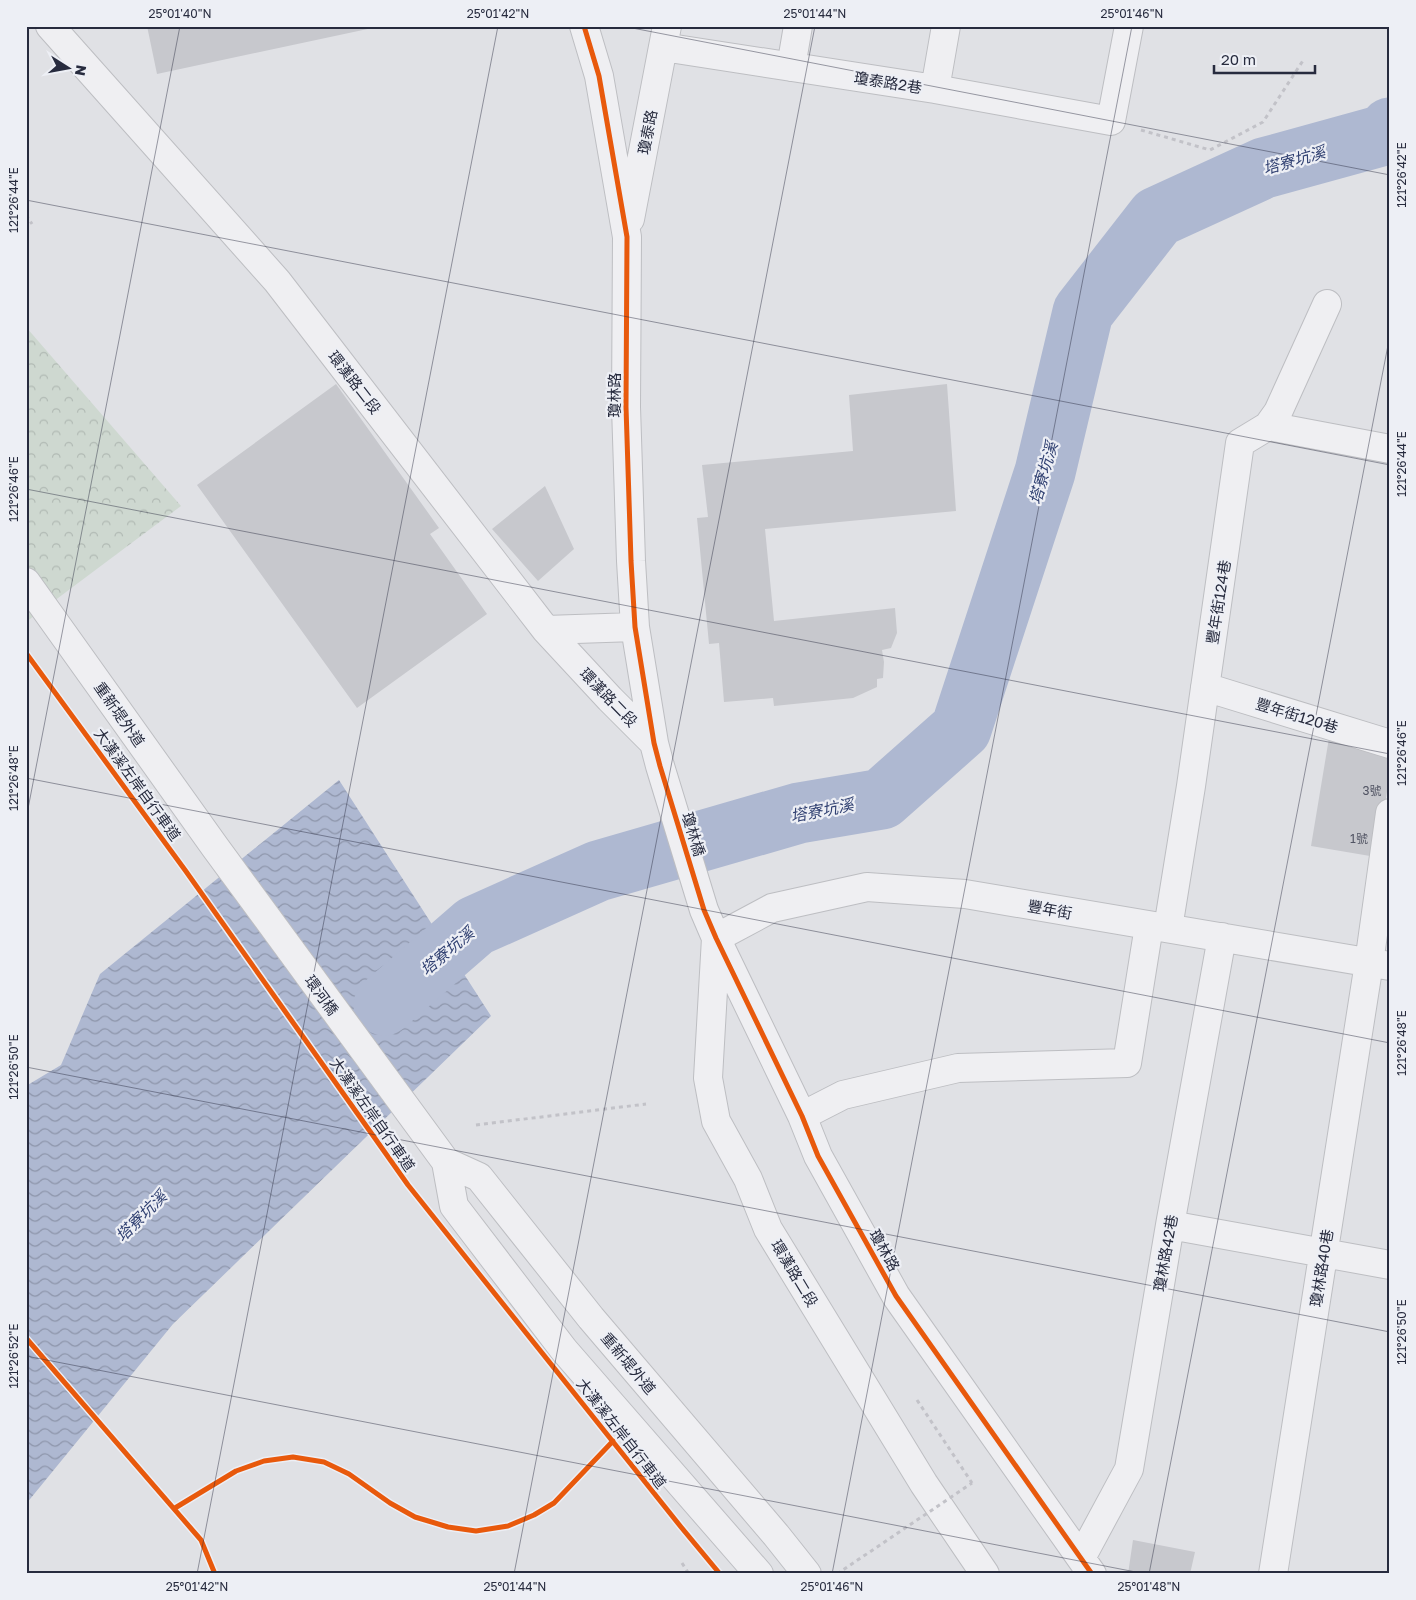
<svg xmlns="http://www.w3.org/2000/svg" width="1416" height="1600" font-family="'Golos Text','Noto Sans TC',sans-serif">
  <defs>
    <pattern id="park-crowns" width="20" height="18" patternUnits="userSpaceOnUse" patternTransform="scale(1.25)"><rect width="20" height="18" fill="#ced8d0"/><path d="M2 6a3 3 0 1 1 6 0M12 15a3 3 0 1 1 6 0" fill="none" stroke="#b1bab4"/></pattern>
    <pattern id="water-waves" width="16" height="10" patternUnits="userSpaceOnUse" patternTransform="scale(1.25)"><rect width="16" height="10" fill="#aeb8d1"/><path d="M0 5q4-4 8 0t8 0" fill="none" stroke="#8e96ab"/></pattern>
  </defs>
  <rect width="100%" height="100%" fill="#e0e1e5"/>
  <path fill="url(#park-crowns)" d="M26,327l155,179 -155,116z"/>
  <path fill="url(#water-waves)" d="M339,780l152,236 -318,308 -147,180v-418l35,-21 39,-91z"/>
  <g fill="none" stroke-linecap="round" stroke-linejoin="round">
    <path stroke="#aeb8d1" stroke-width="61" d="M384,1005l91,-79 123,-55 201,-58 83,-14 79,-70 84,-257 38,-160 74,-95 107,-49 120,-33 6,-7"/>
  </g>
  <path fill="#c7c8cd" d="M147,26h229l1,1 -220,47z
    M336,384l103,144 -9,6 57,80 -130,94 -160,-223z
    M947,384l9,127 -191,18 9,92 121,-13 2,25 -6,15 -9,2 2,12 -1,16 -6,1v8l-24,11 -79,8 -1,-8 -49,4 -5,-59 -10,1 -12,-126 11,-1 -6,-52 151,-14 -4,-56z
    M545,486l29,63 -36,32 -46,-52z
    M1329,738l61,10v26l-14,83 -65,-11z
    M1133,1540l62,12 -5,22h-62z"/>
  <g fill="none" stroke-linecap="round" stroke-linejoin="round">
    <defs>
      <path id="minor" d="M50,26l227,255 269,349 64,69 44,44
        M584,26l15,50 28,161 -1,170 5,154 4,66 19,116 6,23 44,144 12,28 86,178 16,40 78,140 196,278
        M663,47l272,42 176,32 18,-95
        M791,67l7,-41
        M935,89l11,-63
        M630,219l37,-193
        M1268,426l122,23
        M26,582l189,265 231,315 8,44 110,144 195,224
        M546,630l89,-3
        M1205,687l185,57
        M1168,928l23,-142 49,-343 28,-17 10,-14 49,-108
        M802,1116l41,-21 115,-27 169,-5 22,-137
        M446,1162l33,15 112,141 185,217 31,39
        M1170,1225l220,40
        M1081,1558l48,-89 41,-244 52,-288
        M985,1574l-61,-90 -156,-255 -20,-50 -32,-58 -8,-43 8,-140 56,-30 95,-21 98,7 425,72
        M1273,1574l96,-611 21,-150"/>
    </defs>
    <use href="#minor" stroke="#bdbec2" stroke-width="30"/>
    <path stroke="#c2c2c8" stroke-width="3" stroke-dasharray="4 4" stroke-linecap="butt" d="M1141,130l69,20 53,-28 41,-63
      M26,215l6,9
      M476,1125l170,-21
      M917,1400l55,83
      M682,1563l7,11"/>
    <use href="#minor" stroke="#efeff2" stroke-width="28"/>
    <path stroke="#c2c2c8" stroke-width="3" stroke-dasharray="4 4" stroke-linecap="butt" d="M837,1574l135,-91"/>
    <defs>
      <path id="cycleway" d="M584,26l15,50 28,161 -1,170 5,154 4,66 19,116 6,23 44,144 12,28 86,178 16,40 78,140 196,278
        M26,653l159,217 223,315 273,342 39,47
        M26,1338l175,202 14,34
        M175,1508l61,-37 28,-10 29,-4 31,5 25,12 41,29 25,14 33,10 28,4 32,-5 26,-11 20,-12 59,-62"/>
    </defs>
    <use href="#cycleway" stroke="#edeff5" stroke-width="8"/>
    <use href="#cycleway" stroke="#e8590c" stroke-width="5"/>
  </g>
  <path fill="none" stroke="#272b3e" stroke-width="1" stroke-opacity="0.45" d="M622,26l768,149M26,200l1364,265M26,489l1364,265M26,778l1364,265M26,819l154,-793M26,1067l1364,265M26,1356l1120,218M197,1574l301,-1548M514,1574l301,-1548M832,1574l300,-1548M1149,1574l241,-1239"/>
  <g text-anchor="middle" dominant-baseline="central" stroke-width="4.5" stroke-linejoin="round" paint-order="stroke">
    <g font-size="12" fill="#515463">
      <text x="1372" y="790">3號</text>
      <text x="1359" y="838">1號</text>
    </g>
    <g font-size="15" fill="#272b3e" stroke="#edeff5">
      <text transform="translate(888 82) rotate(9)">瓊泰路2巷</text>
      <text transform="translate(647 132) rotate(-79)">瓊泰路</text>
      <text transform="translate(355 382) rotate(52)">環漢路二段</text>
      <text transform="translate(614 395) rotate(-90)">瓊林路</text>
      <text transform="translate(1218 602) rotate(-81)">豐年街124巷</text>
      <text transform="translate(609 697) rotate(46)">環漢路二段</text>
      <text transform="translate(120 714) rotate(55)">重新堤外道</text>
      <text transform="translate(1297 715) rotate(17)">豐年街120巷</text>
      <text transform="translate(138 784) rotate(54)">大漢溪左岸自行車道</text>
      <text transform="translate(694 834) rotate(73)">瓊林橋</text>
      <text transform="translate(1050 909) rotate(10)">豐年街</text>
      <text transform="translate(322 995) rotate(54)">環河橋</text>
      <text transform="translate(373 1114) rotate(55)">大漢溪左岸自行車道</text>
      <text transform="translate(885 1250) rotate(61)">瓊林路</text>
      <text transform="translate(1165 1253) rotate(-80)">瓊林路42巷</text>
      <text transform="translate(1321 1268) rotate(-81)">瓊林路40巷</text>
      <text transform="translate(795 1273) rotate(59)">環漢路二段</text>
      <text transform="translate(629 1363) rotate(50)">重新堤外道</text>
      <text transform="translate(622 1433) rotate(52)">大漢溪左岸自行車道</text>
    </g>
    <g font-size="16" font-style="italic" fill="#314172" stroke="#edeff5">
      <text transform="translate(1294 160) rotate(-16)">塔寮坑溪</text>
      <text transform="translate(1043 473) rotate(-74)">塔寮坑溪</text>
      <text transform="translate(822 810) rotate(-11)">塔寮坑溪</text>
      <text transform="translate(447 951) rotate(-40)">塔寮坑溪</text>
      <text transform="translate(141 1216) rotate(-45)">塔寮坑溪</text>
    </g>
  </g>
  <rect width="1416" height="1600" fill="none" stroke="#edeff5" stroke-width="55"/>
  <g transform="translate(68 68) rotate(101)" stroke="#edeff5" stroke-width="4" paint-order="stroke">
  <path d="M0-4L9 19L0 12L-9 19Z" fill="#272b3e"/>
  <text y="-8" font-size="14" font-weight="bold" text-anchor="middle" fill="#272b3e">N</text>
  </g>
  <path d="M1214 65v8h101v-8" fill="none" stroke="#272b3e" stroke-width="2.5"/>
  <text x="1221" y="65" font-size="15" fill="#272b3e" stroke="#edeff5" stroke-width="4" paint-order="stroke">20 m</text>
  <rect x="28" y="28" width="1360" height="1544" fill="none" stroke="#272b3e" stroke-width="2"/>
  <g font-size="12" text-anchor="middle" fill="#272b3e">
    <text x="180" y="18">25°01'40"N</text>
    <text x="498" y="18">25°01'42"N</text>
    <text x="815" y="18">25°01'44"N</text>
    <text x="1132" y="18">25°01'46"N</text>
    <text transform="translate(1402 175) rotate(-90)" y="4">121°26'42"E</text>
    <text transform="translate(14 200) rotate(-90)" y="4">121°26'44"E</text>
    <text transform="translate(1402 464) rotate(-90)" y="4">121°26'44"E</text>
    <text transform="translate(14 489) rotate(-90)" y="4">121°26'46"E</text>
    <text transform="translate(1402 753) rotate(-90)" y="4">121°26'46"E</text>
    <text transform="translate(14 778) rotate(-90)" y="4">121°26'48"E</text>
    <text transform="translate(1402 1043) rotate(-90)" y="4">121°26'48"E</text>
    <text transform="translate(14 1067) rotate(-90)" y="4">121°26'50"E</text>
    <text transform="translate(1402 1332) rotate(-90)" y="4">121°26'50"E</text>
    <text transform="translate(14 1356) rotate(-90)" y="4">121°26'52"E</text>
    <text x="197" y="1591">25°01'42"N</text>
    <text x="515" y="1591">25°01'44"N</text>
    <text x="832" y="1591">25°01'46"N</text>
    <text x="1149" y="1591">25°01'48"N</text>
  </g>
</svg>
